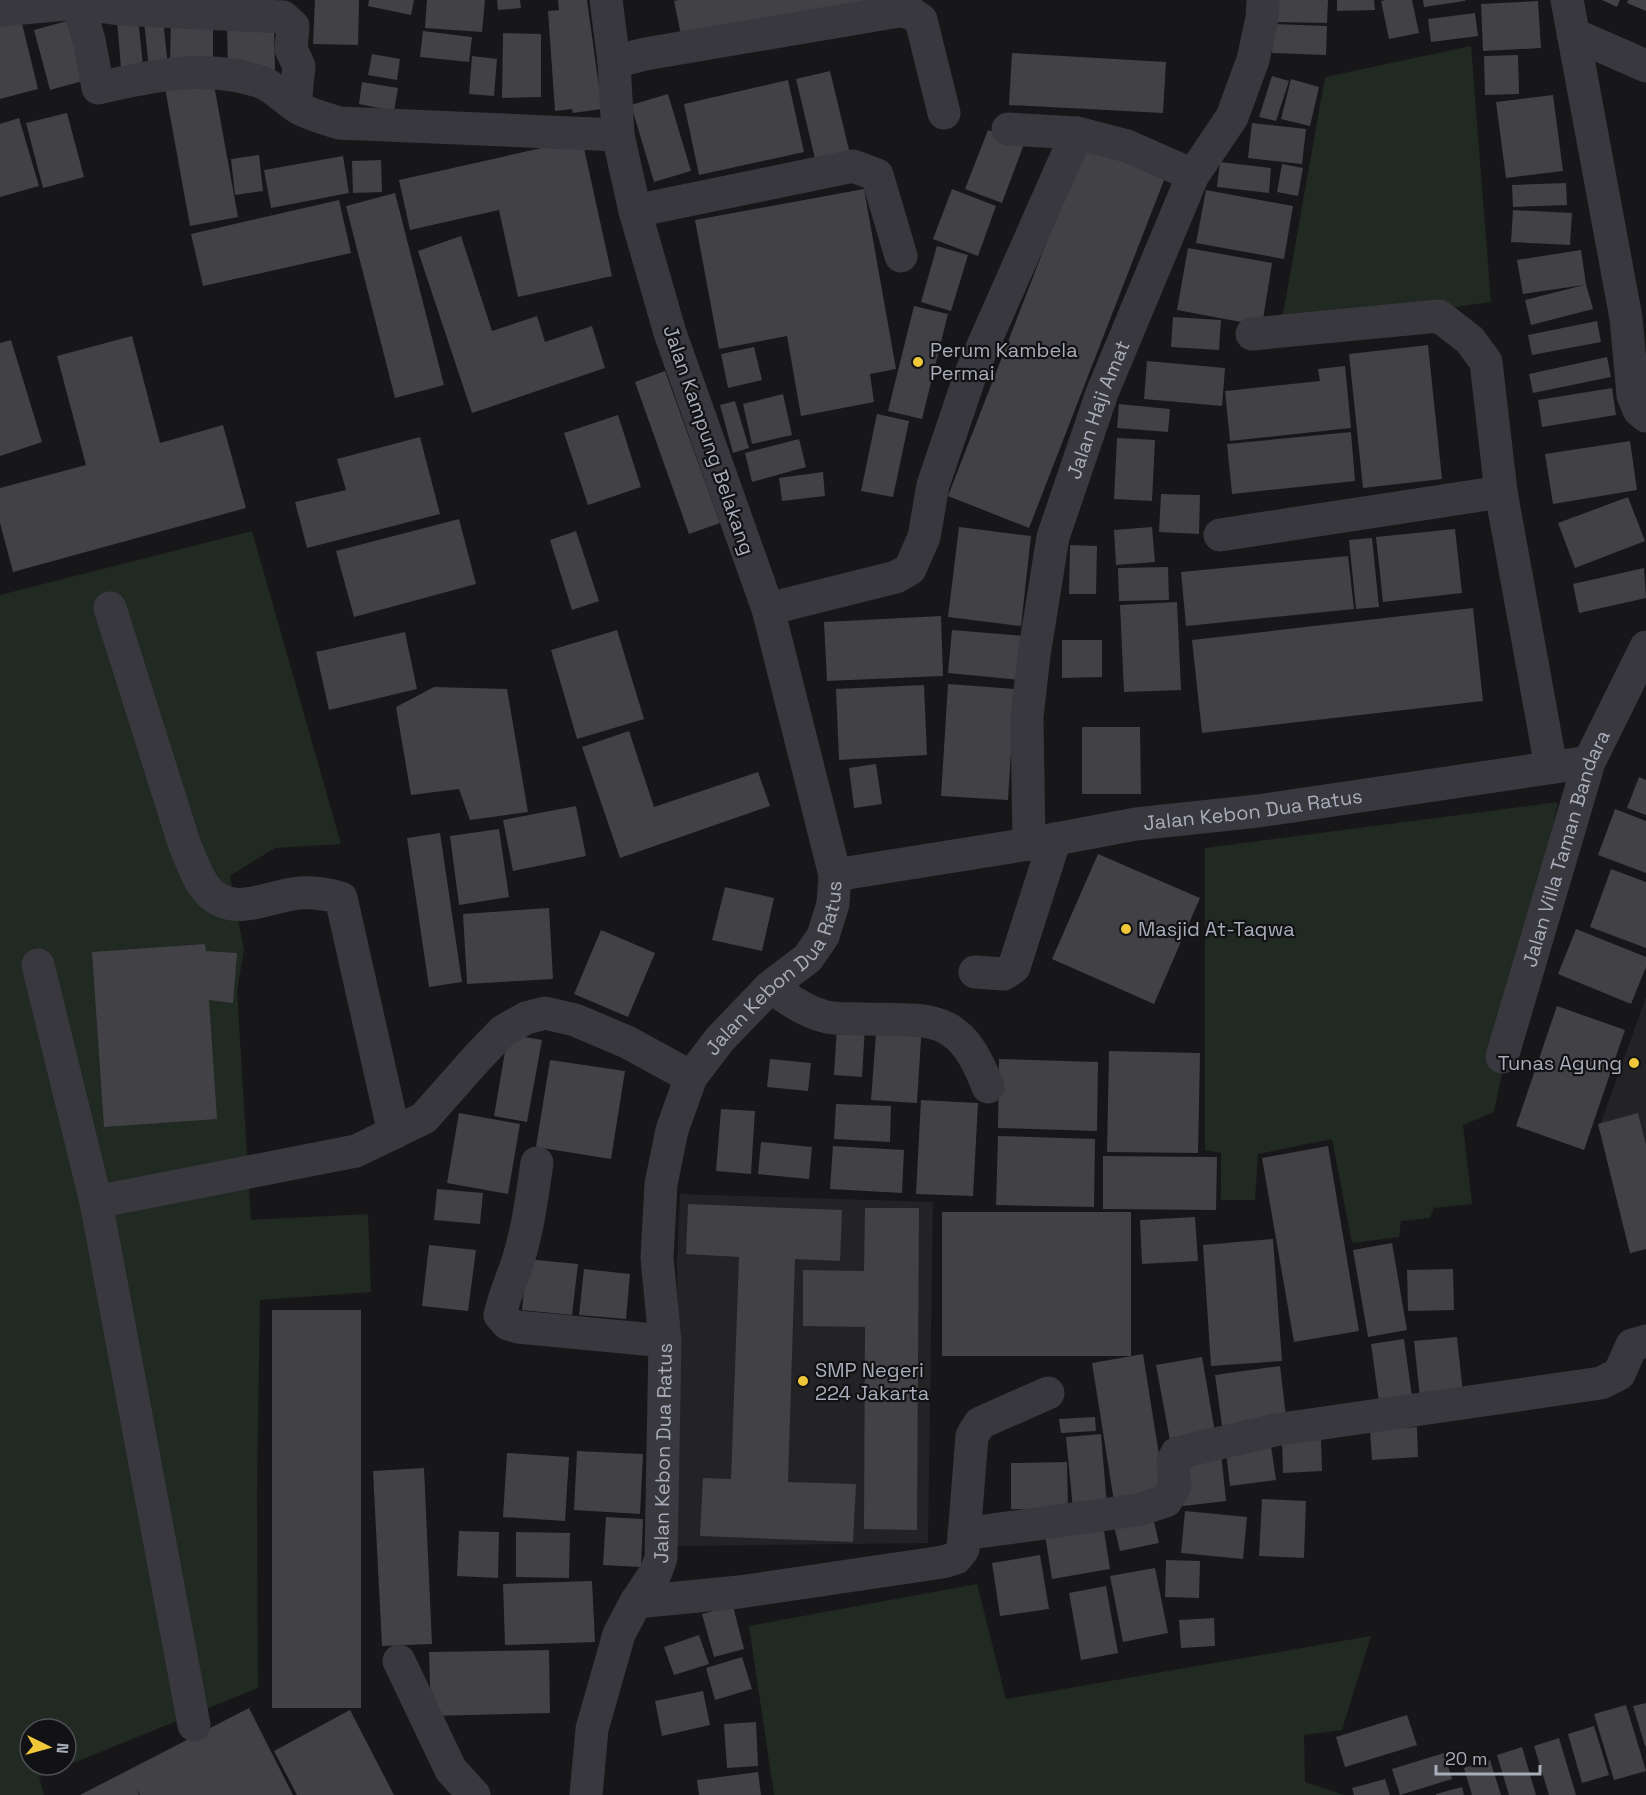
<svg xmlns="http://www.w3.org/2000/svg" width="1646" height="1795" font-family="'Space Grotesk',sans-serif">
  <rect width="100%" height="100%" fill="#171719"/>
  <path fill="#232326" d="M1646,997v252l-16,5 -31,-126z
    M680,1194l253,8 -5,341 -252,3 2,-48 -1,-234z"/>
  <path fill="#212923" fill-rule="evenodd" d="M1471,46l20,256 -211,29 45,-254z
    M252,531l89,313 -66,4 -45,28 14,74 -7,41 14,229 117,-6 3,78 -111,8 -3,192 1,196 -219,89 5,18h-44v-1200zM30,1729h36v36h-36z
    M1558,802l-64,310 -31,13 9,79 -38,4 -4,10 -29,3 -2,16 -47,6 -20,-104 -74,15 -3,46h-34v-47l-16,-3v-302z
    M977,1584l29,115 365,-63 -29,94 -38,5 1,47 39,13h-570l-25,-169z"/>
  <path fill="#414146" d="M315,0h44l-1,45 -45,-1z
    M369,0h45l-3,15 -43,-9z
    M427,0h58l-3,32 -57,-4z
    M497,0h23l1,8 -23,2z
    M558,0h29l15,109 -29,4 -1,-4 -17,2 -7,-100 11,-1z
    M678,0h190l-186,40 -8,-39z
    M1276,0h52l-1,23 -52,-1z
    M1337,0h37l1,10 -38,1z
    M1386,0h26l7,33 -30,6 -8,-38z
    M1423,0h42v1l-41,6z
    M1602,0h18l-3,7z
    M1628,0h18v11l-19,-8z
    M1538,1l3,47 -58,3 -2,-47z
    M19,11l19,78 -38,10v-83z
    M1475,13l3,23 -47,6 -3,-23z
    M171,16l42,1v45l-43,1z
    M78,18l16,60 -44,12 -16,-60z
    M138,18l5,48 -22,2 -4,-48z
    M163,19l5,47 -19,2 -5,-47z
    M274,22l1,49 -47,1 -1,-49z
    M1273,24l54,2 -1,29 -54,-2z
    M423,31l49,6 -3,25 -49,-5z
    M503,33l38,1v63l-39,1z
    M1012,53l154,9 -3,51 -154,-8z
    M372,54l28,5 -3,21 -29,-5z
    M1518,55l1,39 -34,1 -1,-39z
    M472,56l25,3 -3,37 -25,-2z
    M830,71l21,87 -34,9 -21,-88z
    M1272,76l17,5 -13,40 -17,-4z
    M213,79l25,138 -48,9 -25,-138z
    M1291,79l28,8 -9,39 -29,-7z
    M788,80l16,72 -105,23 -15,-71z
    M362,82l36,6 -4,23 -35,-7z
    M668,94l23,77 -37,11 -23,-77z
    M1553,95l10,76 -57,7 -10,-76z
    M67,113l17,64 -41,11 -17,-65z
    M19,118l20,68 -39,11v-73z
    M1252,123l54,6 -4,35 -54,-6z
    M988,130l36,14 -22,59 -37,-14z
    M1087,138l81,32 -139,358 -81,-32z
    M582,139l30,137 -94,21 -19,-87 -89,20 -11,-50z
    M259,155l4,36 -28,4 -4,-36z
    M343,156l6,37 -78,15 -7,-38z
    M381,160l1,32 -29,1 -1,-32z
    M1220,162l51,6 -2,25 -52,-6z
    M1282,164l21,4 -5,28 -21,-4z
    M1566,183l1,22 -54,2 -1,-22z
    M864,189l32,180 -26,5 4,28 -73,14 -14,-80 -68,13 -24,-129z
    M952,189l44,17 -18,50 -45,-17z
    M1206,190l87,16 -9,53 -88,-16z
    M395,193l49,192 -49,13 -49,-192z
    M339,200l12,53 -148,33 -12,-52z
    M1513,210l59,3 -2,32 -59,-3z
    M461,236l31,95 45,-15 8,26 47,-16 13,42 -133,45 -54,-162z
    M937,246l31,9 -17,56 -30,-9z
    M1188,248l84,15 -10,63 -85,-16z
    M1581,250l5,34 7,25 -62,16 -6,-25 59,-15 -61,9 -6,-34z
    M914,306l34,8 -26,105 -34,-8z
    M1173,317l48,3 -2,30 -48,-3z
    M1597,321l4,21 -69,13 -4,-20z
    M132,336l28,107 63,-18 23,83 -233,64 -13,-49v-35l86,-23 -29,-109z
    M11,340l31,102 -42,14v-113z
    M1428,345l14,134 -79,9 -14,-134z
    M754,347l8,33 -34,8 -7,-34z
    M1607,357l4,20 -78,16 -4,-19z
    M1147,361l78,7 -3,38 -78,-7z
    M1345,366l6,62 -121,13 -5,-50 95,-10 -2,-12z
    M665,371l55,152 -31,11 -54,-152z
    M1612,388l4,27 -74,12 -4,-27z
    M783,394l9,41 -40,9 -9,-40z
    M735,401l14,47 -16,5 -13,-48z
    M1119,404l51,5 -2,23 -51,-4z
    M877,414l32,7 -16,76 -32,-6z
    M618,415l23,72 -53,18 -24,-72z
    M1351,432l4,49 -123,13 -5,-50z
    M420,437l20,77 -133,34 -12,-46 51,-12 -9,-31z
    M1117,438l38,2 -3,61 -38,-2z
    M799,439l7,28 -54,15 -7,-29z
    M1630,441l7,49 -84,14 -8,-50z
    M823,472l2,24 -43,5 -3,-23z
    M1161,494l39,1 -1,39 -40,-2z
    M1628,497l17,44 -70,27 -17,-45z
    M459,519l17,65 -122,33 -18,-66z
    M959,527l72,9 -10,90 -73,-9z
    M1152,527l3,35 -39,3 -2,-35z
    M1455,529l7,64 -79,9 -7,-65z
    M576,531l23,70 -27,9 -22,-70z
    M1372,538l7,69 -23,2 -7,-69z
    M1070,545l27,1 -1,48h-27z
    M1348,556l6,53 -168,17 -5,-54z
    M1168,567l1,33 -50,1 -1,-33z
    M1644,568l2,30 -67,15 -6,-29z
    M1177,602l4,88 -57,2 -4,-87z
    M1473,608l10,93 -281,32 -10,-93z
    M941,616l2,60 -116,5 -3,-59z
    M617,630l27,89 -67,20 -26,-89z
    M952,630l72,6 -4,44 -72,-7z
    M405,632l12,57 -88,21 -13,-58z
    M1062,640h40v37l-40,1z
    M948,684l67,5 -7,111 -67,-4z
    M924,685l3,70 -88,5 -3,-71z
    M434,687l73,2 21,123 -58,8 -11,-31 -48,6 -15,-88z
    M1082,727h58l1,67h-59z
    M629,731l25,76 104,-35 12,34 -150,52 -38,-111z
    M876,764l6,40 -28,4 -5,-40z
    M1639,777l7,3v35l-19,-7z
    M576,806l10,50 -73,15 -10,-51z
    M1615,809l31,12v52l-48,-18z
    M499,829l10,68 -50,8 -9,-69z
    M440,833l22,149 -33,5 -22,-149z
    M1098,854l102,44 -46,106 -102,-45z
    M1611,869l35,13v66l-56,-21z
    M725,887l49,11 -12,53 -50,-11z
    M549,908l4,71 -86,5 -4,-70z
    M1576,929l70,28v10l-15,37 -73,-30z
    M601,930l54,23 -27,64 -54,-23z
    M205,944l1,7 31,2 -4,50 -24,-3 8,119 -113,8 -12,-175z
    M1557,1006l68,24 -41,120 -68,-24z
    M877,1020l45,3 -5,80 -46,-3z
    M837,1026l28,1 -3,50 -28,-2z
    M508,1034l34,6 -15,82 -33,-6z
    M1109,1051l91,2 -2,100 -91,-1z
    M770,1059l41,4 -3,28 -41,-4z
    M999,1059l99,3 -1,69 -99,-3z
    M550,1060l75,11 -14,88 -75,-12z
    M921,1100l57,3 -5,93 -57,-2z
    M836,1104l55,2 -1,36 -56,-3z
    M721,1109l34,2 -4,63 -35,-3z
    M459,1113l61,11 -12,70 -61,-11z
    M1638,1113l8,32v104l-16,4 -32,-129z
    M998,1136l97,3 -1,68 -98,-2z
    M761,1142l51,5 -3,32 -51,-5z
    M833,1146l71,4 -2,43 -72,-4z
    M1328,1146l31,185 -65,11 -32,-184z
    M1103,1156l114,1 -1,53 -113,-1z
    M437,1189l46,4 -3,31 -46,-4z
    M688,1204l154,6 -2,51 -45,-2 -7,223 68,2 -3,58 -153,-6 3,-58 28,1 8,-222 -53,-3z
    M865,1208h54l-2,322 -53,-1 1,-202 -62,-1v-56l61,1z
    M942,1212h189v144h-189z
    M1195,1217l3,44 -56,3 -2,-44z
    M1273,1239l9,122 -71,5 -8,-121z
    M1392,1243l15,87 -39,7 -15,-87z
    M429,1245l47,5 -8,61 -46,-5z
    M527,1259l51,5 -6,51 -50,-5z
    M584,1269l46,5 -4,45 -47,-4z
    M1453,1269l1,41 -46,1 -1,-41z
    M272,1310h89v398h-89z
    M1457,1337l6,57 -43,4 -6,-57z
    M1404,1339l9,65 -33,5 -9,-65z
    M1143,1354l23,145 -51,9 -23,-145z
    M1202,1357l14,81 -45,8 -15,-81z
    M1280,1366l7,59 -64,8 -8,-58z
    M1095,1417l1,14 -35,2 -2,-14z
    M1417,1427l1,30 -46,3 -2,-30z
    M1101,1434l6,72 -34,3 -7,-72z
    M1321,1439l1,32 -39,2 -1,-32z
    M1271,1446l5,34 -46,6 -4,-34z
    M577,1451l66,3 -3,60 -66,-4z
    M507,1453l62,4 -4,64 -62,-4z
    M1221,1453l5,48 -43,5 -5,-47z
    M1067,1462l1,47h-57v-46z
    M424,1468l8,176 -50,2 -9,-175z
    M1262,1499l44,2 -2,57 -45,-2z
    M1185,1511l62,6 -4,42 -62,-6z
    M1152,1513l7,30 -39,8 -7,-29z
    M606,1517l37,2 -2,48 -38,-2z
    M1103,1524l7,45 -58,10 -7,-44z
    M459,1531l40,1 -1,46 -41,-2z
    M516,1532l54,1 -1,45 -53,-1z
    M1040,1555l9,54 -49,7 -8,-53z
    M1166,1560l34,1 -1,37 -34,-1z
    M1155,1568l13,65 -45,9 -13,-66z
    M592,1581l3,61 -90,3 -2,-61z
    M1106,1586l12,67 -37,7 -12,-67z
    M733,1606l11,43 -30,8 -12,-43z
    M1214,1618l1,28 -34,2 -2,-28z
    M699,1635l10,29 -35,11 -10,-28z
    M549,1650l1,63 -119,3 -2,-64z
    M742,1657l10,32 -37,11 -9,-32z
    M703,1691l7,34 -48,11 -7,-35z
    M1646,1703v43h-1l-12,-40z
    M1626,1705l20,66 -32,9 -20,-66z
    M249,1708l44,87h-153l-3,-6 2,6h-59z
    M350,1710l44,85h-97l-23,-44z
    M1407,1715l10,30 -72,22 -9,-30z
    M756,1722l2,44 -31,2 -3,-44z
    M1594,1726l15,49 -27,8 -14,-49z
    M1559,1738l17,57h-27l-15,-49z
    M1522,1747l14,48h-27l-12,-40z
    M1444,1753l8,26 -52,16 -8,-26z
    M1490,1760l11,35h-29l-8,-27z
    M758,1772l3,23h-62l-2,-15z
    M1385,1779l5,16h-36l-2,-7z
    M1462,1787l2,8h-28v-1z"/>
  <g fill="none" stroke-linecap="round" stroke-linejoin="round">
    <g stroke="#38383e" stroke-width="33">
      <path d="M77,0l12,40 9,48c52,-12 106,-24 160,-7 15,4 28,20 42,28 12,6 27,10 39,14l279,12"/>
      <path d="M1567,0l59,318 7,77 6,15 7,6"/>
      <path d="M0,10l78,-7 41,6 164,8 10,9 -2,23 8,17 -4,39"/>
      <path d="M1573,34l73,32"/>
      <path d="M614,62l31,-8 254,-43 12,2 10,7 23,93"/>
      <path d="M1008,129l69,4 50,13 66,29"/>
      <path d="M635,211l218,-45 24,9 24,81"/>
      <path d="M1252,334l187,-18 31,24 16,22 15,130 50,275"/>
      <path d="M1220,535l281,-43"/>
      <path d="M110,608l75,238c7,15 12,33 23,45 26,28 62,4 92,2 14,-1 27,1 41,5l53,235"/>
      <path d="M768,609l128,-32 14,-8 14,-32 9,-52 38,-112 106,-240"/>
      <path id="s1" d="M1029,844l-2,-127 7,-62 19,-118 49,-144 91,-218 39,-58 21,-57 9,-42 1,-18"/>
      <path id="s2" d="M835,875l194,-31 107,-20 122,-13 331,-49"/>
      <path d="M38,965l58,237"/>
      <path d="M975,972l29,2 10,-7 41,-128"/>
      <path d="M770,987c19,12 35,25 57,30 12,3 25,1 37,2 71,1 96,-5 124,68"/>
      <path id="s3" d="M1502,1057l87,-295 57,-115"/>
      <path d="M537,1163c-5,33 -9,66 -19,98 -6,18 -14,35 -18,54l8,9 10,3 147,14"/>
      <path d="M964,1534l173,-24 29,-9 9,-15 -2,-25 4,-8 98,-23 326,-47 18,-9 13,-29 14,-4"/>
      <path d="M636,1602l103,-10 204,-30 13,-4 7,-9 9,-113 8,-13 68,-30"/>
      <path d="M399,1661l52,109 23,25"/>
      <path d="M194,1725l-98,-523 260,-51 68,-33 54,-61 25,-26 23,-13 19,-5 30,7 52,22 64,35"/>
      <path id="s4" d="M586,1795l6,-66 27,-95 17,-32 20,-30 5,-14 4,-217 -8,-83 4,-74 11,-54 19,-53 29,-38 50,-52 38,-29 15,-22 10,-32 2,-29 -67,-266 -98,-276 -35,-122 -17,-76 -4,-73 -8,-62"/>
    </g>
  </g>
  <g fill="#f0c738" stroke="#121214" stroke-width="2">
    <circle cx="918" cy="362" r="6"/>
    <circle cx="1126" cy="929" r="6"/>
    <circle cx="1634" cy="1063" r="6"/>
    <circle cx="803" cy="1381" r="6"/>
  </g>
  <g text-anchor="middle" dominant-baseline="central" stroke-width="4.5" stroke-linejoin="round" paint-order="stroke">
    <g font-size="20" fill="#a9acb9" stroke="#121214" text-anchor="start">
      <text x="930" y="350">Perum Kambela<tspan x="930" dy="23">Permai</tspan></text>
      <text x="1138" y="929">Masjid At-Taqwa</text>
      <text x="1622" y="1063" text-anchor="end">Tunas Agung</text>
      <text x="815" y="1370">SMP Negeri<tspan x="815" dy="23">224 Jakarta</tspan></text>
    </g>
    <g font-size="20" fill="#a9acb9" stroke="#121214">
      <text stroke="none"><textPath href="#s1" startOffset="444">Jalan Haji Amat</textPath></text>
      <text transform="translate(709 440) rotate(71)">Jalan Kampung Belakang</text>
      <text stroke="none"><textPath href="#s2" startOffset="423">Jalan Kebon Dua Ratus</textPath></text>
      <text stroke="none"><textPath href="#s3" startOffset="218">Jalan Villa Taman Bandara</textPath></text>
      <text stroke="none"><textPath href="#s4" startOffset="879">Jalan Kebon Dua Ratus</textPath></text>
      <text stroke="none"><textPath href="#s4" startOffset="357">Jalan Kebon Dua Ratus</textPath></text>
    </g>
  </g>
  <g transform="translate(48 1747) rotate(95)"><circle r="28" fill="#121214" stroke="#4e5056" stroke-width="1.5"/>
  <path d="M0-4.5L10 22L0 15L-10 22Z" fill="#f0c738"/>
  <text y="-9" font-size="16" font-weight="bold" text-anchor="middle" fill="#a9acb9">N</text>
  </g>
  <path d="M1436 1765v9h104v-9" fill="none" stroke="#a9acb9" stroke-width="3"/>
  <text x="1445" y="1765" font-size="18" fill="#a9acb9" stroke="#121214" stroke-width="4.5" paint-order="stroke">20 m</text>
</svg>
